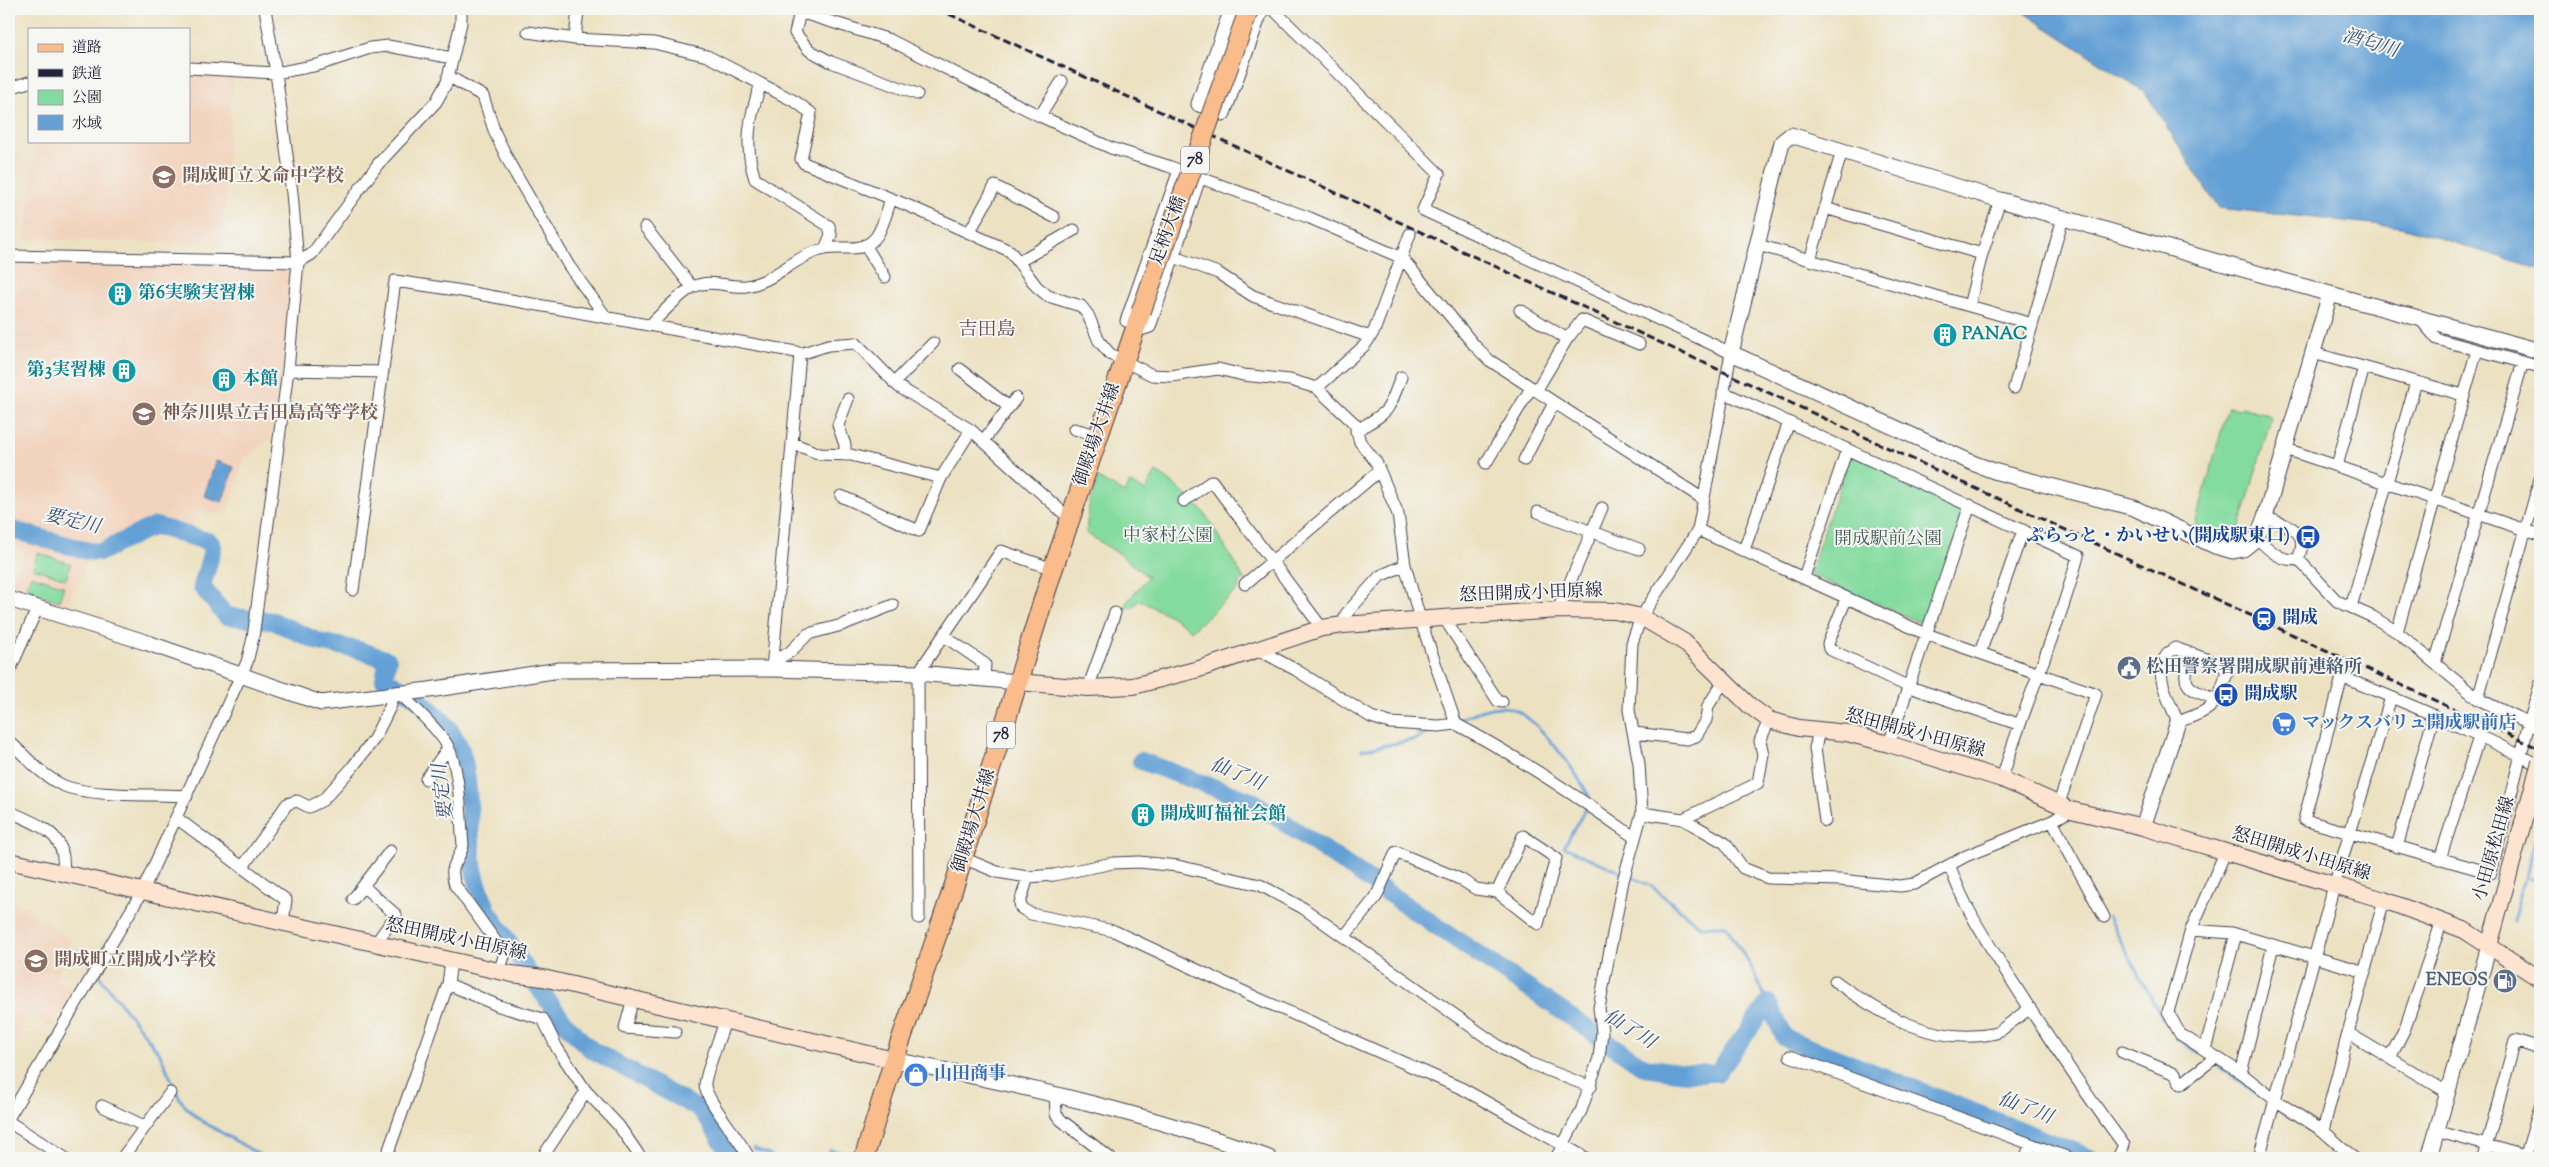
<svg xmlns="http://www.w3.org/2000/svg" width="2549" height="1167" font-family="'Sorts Mill Goudy','Noto Serif JP',serif">
  <rect width="100%" height="100%" fill="#f6f6f2"/>
  <filter id="ink" filterUnits="userSpaceOnUse"><feTurbulence type="fractalNoise" baseFrequency=".02" numOctaves="2"/><feDisplacementMap in="SourceGraphic" scale="10" xChannelSelector="R" yChannelSelector="G"/><feConvolveMatrix kernelMatrix="1 2 1 2 8 2 1 2 1" color-interpolation-filters="sRGB"/></filter>
  <filter id="wash" filterUnits="userSpaceOnUse"><feTurbulence type="fractalNoise" baseFrequency=".0096" numOctaves="4" result="noise"/><feDisplacementMap in="SourceGraphic" scale="20" xChannelSelector="R" yChannelSelector="G"/><feGaussianBlur stdDeviation="1.12" result="paint"/><feColorMatrix in="noise" values="0 0 0 0 0 0 0 0 0 0 0 0 0 0 0 0 0 1.4 0 .05"/><feComposite in="paint" operator="in"/></filter>
  <g filter="url(#wash)">
    <rect width="100%" height="100%" fill="#ece1c1"/>
    <path fill="#f2d4be" d="M189,74l44,5 -11,165 -197,-5 11,-98h153z
      M9,199l15,2 -7,45 -8,-1z
      M9,256l283,10 -17,176 -8,-1 -22,17 -18,54 -10,2 -20,-4 -9,26 -18,-7h-9l-15,4 -50,24 -3,7 -6,-2 -22,48 -56,-19v-11l10,-14 6,-17 -16,-8z
      M9,898l62,42 -17,41 22,9 -13,22 -7,2 -5,12 -27,-11 -6,28h-9z"/>
    <path fill="#84db9f" stroke="#537e6d" d="M2228,407l10,3 4,-3 27,8 2,3 -34,119 -9,5 -33,-17z
      M1857,457l109,48 -40,120 -117,-51 40,-115z
      M1156,472l14,9 34,31 40,67h-3l-4,11 -46,41c-15,-15 -36,-22 -52,-31l-6,7h-10l25,-30 -27,-22 -35,-22 3,-27 9,-28 26,15 6,-10 15,8z
      M38,553l33,11 -5,15 -33,-11z
      M31,575l33,11 -5,15 -33,-11z"/>
    <path fill="#64a0d5" stroke="#436188" d="M2018,9h522v260l-138,-42 -184,-19 -73,-116z
      M216,461l18,6 -12,35 -18,-6z"/>
    <g fill="none" stroke-linecap="round" stroke-linejoin="round">
      <path stroke="#64a0d5" stroke-width="3" d="M1457,720c15,-6 36,-16 52,-12 27,6 67,64 80,88l-3,12 -22,39 86,38 50,41h26l24,39 18,38
        M1362,750l51,-10 23,-10
        M2526,877l14,4
        M2108,917l55,103
        M2513,921l27,-97
        M78,952l15,16
        M97,973l63,81 20,45 6,8 14,13 65,38
        M2177,1039l21,13
        M2213,1062l50,36
        M2284,1113l29,19
        M724,1144l11,2
        M753,1148l23,10
        M824,1158l6,-8 22,4"/>
      <path stroke="#64a0d5" stroke-width="18" d="M9,529l79,22 13,1 44,-22 11,-4 54,16 3,5 -11,40 24,29 47,5 46,21 40,8 29,10 -4,19c28,14 59,34 74,64 14,28 10,88 15,121 2,15 9,32 15,47 29,42 65,107 104,139l110,61 31,47
        M1141,761l113,41 390,265 41,6h32l51,-70 17,35 306,120"/>
    </g>
  </g>
  <g filter="url(#ink)">
    <g fill="none" stroke-linecap="round" stroke-linejoin="round">
      <defs>
        <path id="minor" d="M790,9l100,31 150,76 71,32 57,18 142,52 92,40 73,88 14,14 214,139
          M1273,9l166,165 -16,36 308,143 -33,177 -57,87 -9,26 -3,67 10,54 3,49 -19,68 -24,127 3,24 -3,26 -18,53 -25,47
          M800,12l-5,21 14,17 22,12 86,32
          M528,32l47,7 79,4 53,13 89,46 15,11 -10,46 3,4 105,43 101,45 27,36 11,9 33,10 7,9 11,26 11,13 42,21 19,1 47,-7 25,6 47,5 27,8 38,36 5,18 16,20 22,52 7,51 15,54 36,105c62,33 121,72 178,113
          M575,39l3,-30
          M189,68l87,5 42,-8 52,-17 18,-2 64,12
          M448,76l35,20 12,37 16,33 58,100 37,51
          M761,84c-12,32 -17,63 -6,95l74,47 2,9 -6,14
          M9,88l20,-6
          M1040,116l22,-35
          M1825,208l157,46 -13,52
          M645,227l47,60
          M969,233l26,-47 59,31
          M865,245l20,32
          M1758,245l274,79
          M1982,254l18,-54
          M1148,255l26,2 44,16 35,23 117,41
          M9,256l289,6 14,-8 66,-90 58,-62 11,-20 14,-59v-14
          M1810,260l32,-109
          M1018,262l56,-32
          M1520,310l47,29
          M2420,319l17,20 103,28
          M1126,321l53,-151
          M650,325c13,-12 28,-30 43,-38 18,-9 35,1 53,-1 29,-4 49,-31 79,-37 16,-4 37,5 50,-11 8,-9 12,-28 16,-39
          M1134,332l16,-5 50,-149
          M2313,353l150,42
          M800,354l28,-9 28,-2 43,44 72,43
          M960,369l49,38
          M288,370l95,2
          M894,383l39,-40
          M1317,388l48,-43 9,-14 36,-97
          M2014,388l49,-170
          M1536,391l31,-52 15,-19 57,24
          M1723,392l355,164c-20,76 -54,148 -76,223
          M1074,429l24,6
          M1356,431c34,-21 31,-16 45,-54
          M983,441l33,-43
          M792,443l28,11 31,1 90,23
          M2286,449l254,86
          M845,455v-10l-7,-20 10,-26
          M1524,460l30,-57
          M1486,463l45,-75
          M2337,466l27,-99
          M841,496l78,35 22,-53 30,-48 99,89
          M1184,501l28,-20 110,147
          M1538,512l101,37
          M1698,530l228,104 170,60 -38,112
          M2257,538c11,11 25,25 41,21 13,-30 -10,-32 -33,-42
          M1744,550l45,-128
          M2298,559l39,42 36,16 24,15 81,67 51,24 11,-38
          M1804,577l43,-128
          M1245,584l134,-113
          M353,590l42,-309 61,9 340,62 4,2 -28,315
          M1846,599l-18,45 1,5 78,37 111,38
          M2351,607l65,-225
          M1558,610l44,-102
          M1444,618l54,83 4,1
          M1343,625l3,-11 34,-38 25,-11
          M2397,632l80,-282
          M944,636l41,28 -1,15
          M2175,648l48,17 4,8c-12,36 -13,35 -49,49 -9,-22 -31,-57 -3,-74z
          M1259,650l37,20 75,47 19,6 49,3 17,-2
          M1980,653l43,-123
          M2192,653c-13,34 -6,35 26,47
          M773,662l17,-10 18,-18 34,-9 51,-20
          M2435,663l88,-301
          M9,672l28,-63
          M1088,688l27,-75
          M399,693c16,15 32,29 45,47 17,24 16,76 19,105 -4,18 -15,19 -8,40l50,69 -6,17
          M2478,699l62,-220
          M2540,729l-11,-6 -38,150 -187,-53 38,-143c67,27 134,55 198,89
          M1819,731l-4,17 10,73
          M1634,733l53,6 9,-3 10,-16 2,-14 16,-25
          M9,741c16,15 32,34 53,44 26,12 94,9 125,11
          M1889,744l81,-239
          M426,779l22,-31
          M9,811c32,16 59,21 54,63
          M1642,813l41,6 42,24 18,25 25,10 71,2 61,6 14,-2 52,-28 86,-35 19,-11
          M178,819l108,81 -3,22
          M1683,819l75,-36 5,-29 -3,-13 9,-21
          M2052,821l52,96
          M2397,847l37,-132
          M2225,853l-34,77 -23,82 12,22 61,39 34,27 48,31 31,27
          M963,858l34,14 31,5 26,-2 59,-12 26,-1 39,4 82,19 43,23 200,141 26,14 62,24
          M2440,859l39,-122
          M1950,866c14,43 40,80 64,118 35,55 71,109 110,161l-6,13
          M242,868l45,-64 10,-3 12,6 14,-7 28,-31 23,-30 17,-34 -2,-11
          M1028,877l-8,26 1,5 10,6 83,17 143,67 206,91 123,69
          M364,887l32,28 -20,28
          M353,899l37,-48
          M2384,900l-36,133 99,59
          M919,918l-1,-245 83,-122 52,18
          M2191,930l41,3 133,39
          M1344,937l32,-40 20,-45 64,27 16,10 21,3 41,32 18,-66 -33,-22 -26,56
          M1835,981c46,34 102,66 161,52
          M448,984l51,22 44,13 14,29 29,43 33,35 22,32
          M633,999l-8,29 50,4
          M725,1021c-3,11 -21,56 -20,64 0,15 36,55 44,73
          M2001,1030l29,-22
          M2205,1050l31,-116
          M2122,1052l53,22 6,10 35,-27
          M1790,1056l279,102
          M2390,1058l15,-30 37,-107
          M2241,1073l32,-127
          M1055,1094l1,20 5,6 49,38
          M102,1106l42,20
          M9,1117l134,-227 104,-228 6,-24 35,-268 10,-108 -6,-69 -16,-120 -11,-64
          M9,1122l56,36
          M2323,1131l25,-98
          M2436,1131l90,25
          M122,1158l48,-65
          M386,1158l62,-174 3,-23
          M542,1158l44,-67
          M2026,1158l4,-14
          M2259,1158l75,-272 57,-189
          M2483,1158l32,-117 25,8
          M2525,1158l15,-51"/>
        <path id="tertiary" d="M1232,9l-33,95 24,9 38,-104
          M1791,135l209,65 330,94 -65,223 -8,21 -14,11 -10,2 -18,-5 -81,-38 -137,-36 -22,-8 -244,-111 51,-211z
          M2330,294l210,57
          M9,599l136,43 176,61 108,-13 131,-20 212,-1 146,4 100,9
          M2143,827l35,-105
          M894,1060c126,25 254,53 375,98
          M2429,1158l60,-212"/>
        <path id="secondary" d="M1018,682l70,6 45,-2 66,-17 123,-41 21,-3 215,-15 57,1 26,6 43,25 66,64 19,14 30,8 48,5 42,11 113,35 69,31 72,17 241,73 80,30 76,49
          M9,861l503,113 31,4 351,82
          M2489,946l34,-123"/>
        <path id="primary" d="M864,1158l30,-98 62,-180 97,-311 88,-257"/>
      </defs>
      <use href="#minor" stroke="#403f4f" stroke-width="13"/>
      <use href="#tertiary" stroke="#403f4f" stroke-width="17"/>
      <use href="#secondary" stroke="#403f4f" stroke-width="18"/>
      <use href="#primary" stroke="#403f4f" stroke-width="21"/>
      <use href="#minor" stroke="#fff" stroke-width="11"/>
      <use href="#tertiary" stroke="#fff" stroke-width="15"/>
      <use href="#secondary" stroke="#fde4d0" stroke-width="16"/>
      <use href="#primary" stroke="#f9bc8a" stroke-width="19"/>
      <path stroke="#22223b" stroke-width="3" stroke-dasharray="8 4" stroke-linecap="butt" d="M938,9l1602,740"/>
      <defs>
        <path id="secondary-bridge" d="M2523,823l17,-61"/>
        <path id="primary-bridge" d="M1141,312l108,-303"/>
      </defs>
      <use href="#secondary-bridge" stroke="#403f4f" stroke-width="18" stroke-linecap="butt"/>
      <use href="#primary-bridge" stroke="#403f4f" stroke-width="21" stroke-linecap="butt"/>
      <use href="#secondary-bridge" stroke="#fde4d0" stroke-width="16"/>
      <use href="#primary-bridge" stroke="#f9bc8a" stroke-width="19"/>
    </g>
  </g>
  <defs>
    <symbol id="school-disc" viewBox="-11 -11 22 22"><circle r="9.5" fill="#8d6e63" stroke="#f6f6f2"/><path d="M0-5L7-2L0 1L-7-2ZM-4 1L0 2.5L4 1V4Q0 6-4 4Z" fill="#fff"/></symbol>
    <symbol id="building-disc" viewBox="-11 -11 22 22"><circle r="9.5" fill="#0f9aa8" stroke="#f6f6f2"/><path d="M-4-6H4V6H1V3H-1V6H-4ZM-2.5-4.3h1.7v1.8h-1.7ZM.8-4.3h1.7v1.8H.8ZM-2.5-1h1.7V.8h-1.7ZM.8-1h1.7V.8H.8Z" fill="#fff"/></symbol>
    <symbol id="bus-disc" viewBox="-11 -11 22 22"><circle r="9.5" fill="#1a4fb4" stroke="#f6f6f2"/><path d="M-5-6H5V4H4V6H2V4H-2V6H-4V4H-5ZM-3.5-4V0h7V-4ZM-3.5 1.2v1.5H-2V1.2ZM2 1.2v1.5H3.5V1.2Z" fill="#fff"/></symbol>
    <symbol id="station-disc" viewBox="-11 -11 22 22"><circle r="9.5" fill="#1a4fb4" stroke="#f6f6f2"/><path d="M-3-6H3Q5-6 5-4V2Q5 4 3 4L4.5 6H3L1.5 4h-3L-3 6H-4.5L-3 4Q-5 4-5 2V-4Q-5-6-3-6ZM-3.5-4v3h7v-3ZM-3.5 1v1.5H-2V1ZM2 1v1.5H3.5V1Z" fill="#fff"/></symbol>
    <symbol id="civic-disc" viewBox="-11 -11 22 22"><circle r="9.5" fill="#5c6f8a" stroke="#f6f6f2"/><path d="M-.6-6.5H3V-4.5H.6V-3L4-1V1h2V6H-6V1h2V-1L-.6-3ZM-1.2 2.5V6h2.4V2.5Z" fill="#fff"/></symbol>
    <symbol id="supermarket-disc" viewBox="-11 -11 22 22"><circle r="9.5" fill="#3f7fe0" stroke="#f6f6f2"/><path d="M-6-5.5h2.5l.6 2H6L4.5 2H-2.5L-4.4-4H-6ZM-1.5 3.2a1.3 1.3 0 1 0 .1 0ZM3 3.2a1.3 1.3 0 1 0 .1 0Z" fill="#fff"/></symbol>
    <symbol id="fuel-disc" viewBox="-11 -11 22 22"><circle r="9.5" fill="#5c6f8a" stroke="#f6f6f2"/><path d="M-5.5-6h7V0h2V4h1.3V-2.5L3-4.5l.8-.8L6-3V5H2.5V1h-1V6h-7ZM-4.2-4.7v3.2H.2V-4.7Z" fill="#fff"/></symbol>
    <symbol id="shop-disc" viewBox="-11 -11 22 22"><circle r="9.5" fill="#3f7fe0" stroke="#f6f6f2"/><path d="M-5-2.5h2.3a2.7 3.5 0 0 1 5.4 0H5L5.5 6h-11ZM-1.5-2.5h3a1.5 2.3 0 0 0-3 0Z" fill="#fff"/></symbol>
  </defs>
  <g fill-rule="evenodd">
    <use href="#school-disc" x="150" y="163" width="28" height="28"/>
    <use href="#building-disc" x="106" y="280" width="28" height="28"/>
    <use href="#building-disc" x="1931" y="321" width="28" height="28"/>
    <use href="#building-disc" x="110" y="357" width="28" height="28"/>
    <use href="#building-disc" x="210" y="366" width="28" height="28"/>
    <use href="#school-disc" x="130" y="400" width="28" height="28"/>
    <use href="#bus-disc" x="2294" y="523" width="28" height="28"/>
    <use href="#station-disc" x="2250" y="605" width="28" height="28"/>
    <use href="#civic-disc" x="2115" y="654" width="28" height="28"/>
    <use href="#bus-disc" x="2212" y="681" width="28" height="28"/>
    <use href="#supermarket-disc" x="2270" y="710" width="28" height="28"/>
    <use href="#building-disc" x="1129" y="801" width="28" height="28"/>
    <use href="#school-disc" x="22" y="947" width="28" height="28"/>
    <use href="#fuel-disc" x="2491" y="967" width="28" height="28"/>
    <use href="#shop-disc" x="902" y="1061" width="28" height="28"/>
  </g>
  <g text-anchor="middle" dominant-baseline="central" stroke-width="4" stroke-linejoin="round" paint-order="stroke">
    <g fill="#f6f6f2" stroke="#626272" stroke-width="1">
      <rect x="1181" y="146.5" width="28" height="27" rx="4"/>
      <rect x="987" y="721.5" width="28" height="27" rx="4"/>
    </g>
    <g font-size="16" font-weight="bold" fill="#22223b">
      <text x="1195" y="160">78</text>
      <text x="1001" y="735">78</text>
    </g>
    <g font-size="18" font-weight="bold" fill="#785e54" stroke="#f6f6f2" text-anchor="start">
      <text x="182" y="177">開成町立文命中学校</text>
      <text x="162" y="414">神奈川県立吉田島高等学校</text>
      <text x="54" y="961">開成町立開成小学校</text>
    </g>
    <g font-size="18" fill="#22223b" stroke="#f6f6f2">
      <text transform="translate(1169 231) rotate(-70)">足柄大橋</text>
      <text transform="translate(1098 435) rotate(-71)">御殿場大井線</text>
      <text transform="translate(1531 594) rotate(-2)">怒田開成小田原線</text>
      <text transform="translate(1915 734) rotate(15)">怒田開成小田原線</text>
      <text transform="translate(975 821) rotate(-73)">御殿場大井線</text>
      <text transform="translate(2495 849) rotate(-74)">小田原松田線</text>
      <text transform="translate(2301 855) rotate(17)">怒田開成小田原線</text>
      <text transform="translate(456 940) rotate(12)">怒田開成小田原線</text>
    </g>
    <g font-size="18" font-weight="bold" fill="#0d838f" stroke="#f6f6f2" text-anchor="start">
      <text x="138" y="294">第6実験実習棟</text>
      <text x="1962" y="335">PANAC</text>
      <text x="106" y="371" text-anchor="end">第3実習棟</text>
      <text x="242" y="380">本館</text>
      <text x="1160" y="815">開成町福祉会館</text>
    </g>
    <g font-size="18" fill="#3f5a59" stroke="#f6f6f2">
      <text x="1168" y="537">中家村公園</text>
      <text x="1888" y="540">開成駅前公園</text>
    </g>
    <g font-size="18" font-weight="bold" fill="#164399" stroke="#f6f6f2" text-anchor="start">
      <text x="2290" y="537" text-anchor="end">ぷらっと・かいせい(開成駅東口)</text>
      <text x="2282" y="619">開成</text>
      <text x="2244" y="695">開成駅</text>
    </g>
    <g font-size="18" font-weight="bold" fill="#4e5e75" stroke="#f6f6f2" text-anchor="start">
      <text x="2146" y="668">松田警察署開成駅前連絡所</text>
      <text x="2488" y="981" text-anchor="end">ENEOS</text>
    </g>
    <g font-size="18" font-weight="bold" fill="#366cbe" stroke="#f6f6f2" text-anchor="start">
      <text x="2302" y="724">マックスバリュ開成駅前店</text>
      <text x="934" y="1075">山田商事</text>
    </g>
    <g font-size="19" font-style="italic" fill="#3c5479" stroke="#f6f6f2">
      <text transform="translate(2370 44) rotate(17)">酒匂川</text>
      <text transform="translate(72 522) rotate(13)">要定川</text>
      <text transform="translate(1237 775) rotate(22)">仙了川</text>
      <text transform="translate(444 792) rotate(-97)">要定川</text>
      <text transform="translate(1629 1030) rotate(32)">仙了川</text>
      <text transform="translate(2025 1109) rotate(21)">仙了川</text>
    </g>
    <g font-size="19" fill="#674953" stroke="#f6f6f2">
      <text x="987" y="330">吉田島</text>
    </g>
  </g>
  <rect width="2549" height="1167" fill="none" stroke="#f6f6f2" stroke-width="30"/>
  <rect x="28" y="28" width="162" height="115" fill="#f6f6f2" stroke="#a1a1a9"/>
  <rect x="38" y="44" width="25" height="8" fill="#f9bc8a" stroke="#a1a1a9"/>
  <text x="72" y="52" font-size="15" fill="#22223b">道路</text>
  <rect x="38" y="69" width="25" height="8" fill="#22223b" stroke="#a1a1a9"/>
  <text x="72" y="78" font-size="15" fill="#22223b">鉄道</text>
  <rect x="38" y="90" width="25" height="15" fill="#84db9f" stroke="#a1a1a9"/>
  <text x="72" y="102" font-size="15" fill="#22223b">公園</text>
  <rect x="38" y="115" width="25" height="15" fill="#64a0d5" stroke="#a1a1a9"/>
  <text x="72" y="128" font-size="15" fill="#22223b">水域</text>
</svg>
